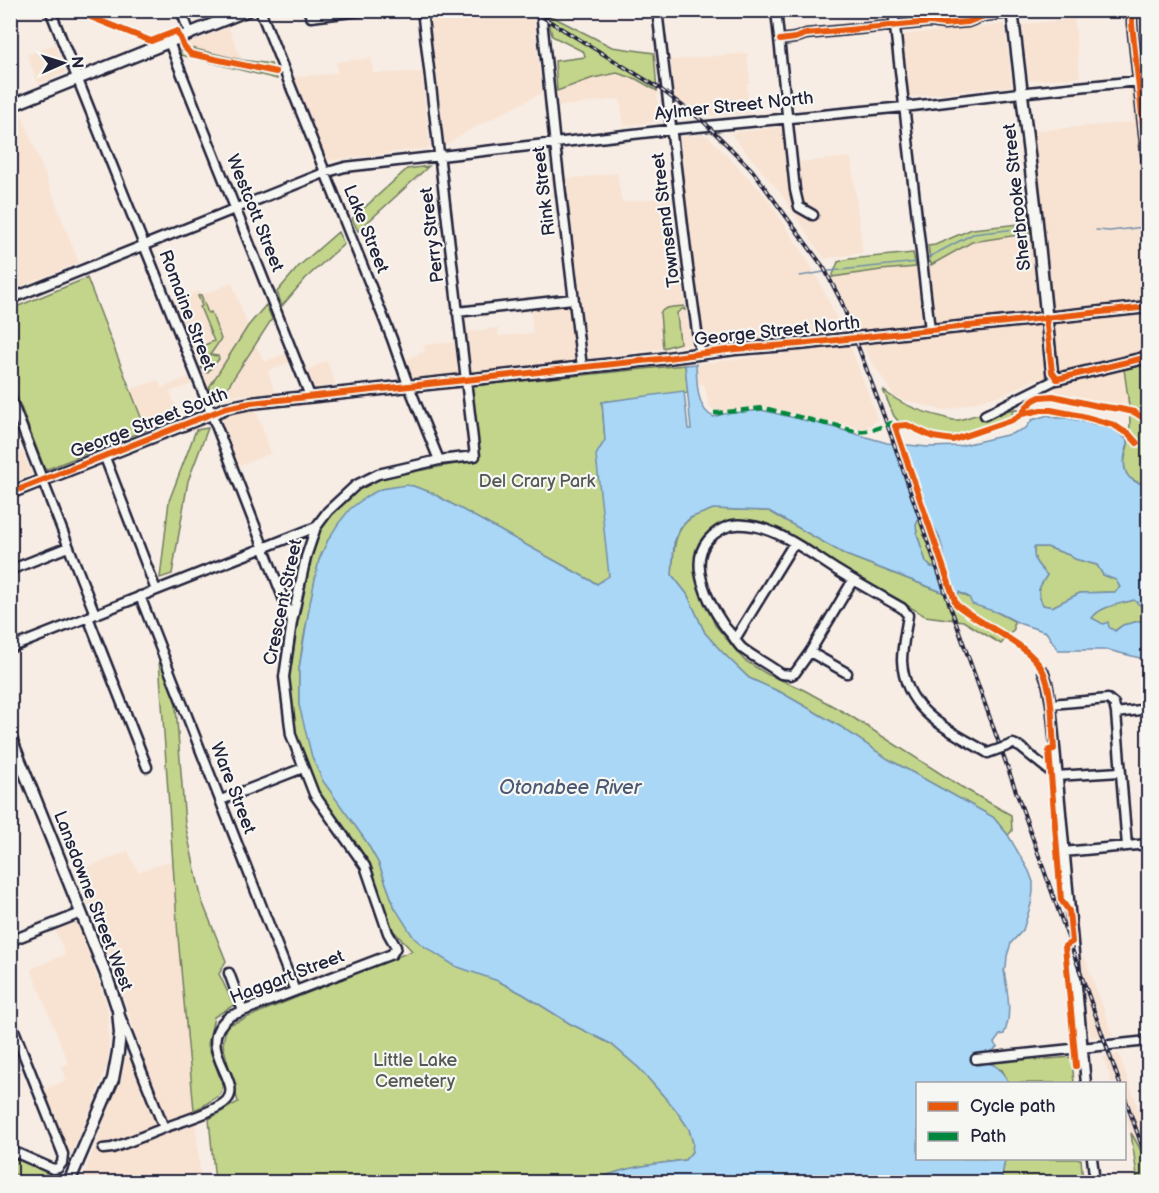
<svg xmlns="http://www.w3.org/2000/svg" width="1159" height="1193" font-family="'Balsamiq Sans',sans-serif">
  <rect width="100%" height="100%" fill="#f7ede4"/>
  <filter id="ink" filterUnits="userSpaceOnUse"><feTurbulence type="fractalNoise" baseFrequency=".0167" numOctaves="2"/><feDisplacementMap in="SourceGraphic" scale="12" xChannelSelector="R" yChannelSelector="G"/><feConvolveMatrix kernelMatrix="1 2 1 2 8 2 1 2 1" color-interpolation-filters="sRGB"/></filter>
  <g filter="url(#ink)">
    <path fill="#f8e3d3" d="M429,11h104l9,82 -74,38 -23,14z
      M1074,18l6,59 -51,4 -7,-56z
      M1005,24l7,62 -104,11 -6,-62z
      M228,26l14,34 -60,-14z
      M55,44l11,29 -28,11 -11,-29z
      M747,53l3,30h-3l2,30 -73,6 -6,-59z
      M371,58l2,15 49,-1 8,76 -104,13 -33,-84 44,-4 -1,-11z
      M617,73l19,6 21,12 3,30 -36,5 -4,-27 -62,8 -1,-16 36,-13z
      M1148,87v278l-24,5 6,39 -15,-1 -53,-13 -23,-17 -34,16 -61,17 -50,-14 -30,-48 -32,-72 49,-7 48,-4 43,-25 58,-8 -10,-101 113,-10 -3,-33z
      M20,110l59,153 -68,27v-176z
      M794,125l5,37 52,-5 12,96 -39,6 -46,-69 -48,-57z
      M707,135l58,60 38,58 15,25 25,54 -129,12 -8,-3 -3,-7 -5,-26 -19,-172z
      M617,173l5,29 49,-5 20,147 -103,15 -23,-180z
      M232,283l16,43 -40,63 -35,-89 26,-9 3,4z
      M568,300l7,62 -105,12 -5,-42 33,-4 1,8 34,-3 -3,-28z
      M455,342l3,32 -46,5 -7,-19 20,-9 -1,-6z
      M256,344l8,18 23,-9 4,9 -23,9 7,22 -37,2 -18,4z
      M850,345l28,75 -14,9 -32,-8 -7,1 -61,-15 -47,5 -8,-5 -5,-23 -7,-1 -1,-19z
      M327,361l9,24 -22,3 -7,-18z
      M190,376l2,8 -22,8 10,25 -34,13 -16,-40 28,-10 4,8z
      M245,410h11l15,43 -34,14 -16,-44 1,-4z
      M22,451l10,23 -20,10 -1,-4v-24z
      M128,851l10,21 35,-12 5,77 23,245 -13,-1 -10,1h-97l17,-44 26,-80 18,-5 -30,-90 -37,-91z
      M77,922l28,77 3,15 1,34 -2,18 -15,40 -22,51 -25,-68 22,-9 -5,-13 6,-4 -37,-94 34,-15 -10,-24z
      M1081,956l4,2 28,77 -23,3z
      M1119,1054l29,82v37l-10,-29 -7,-11 -6,-17 -1,-32 -12,-1 -9,-26z"/>
    <path fill="#c2d58a" stroke="#727c62" stroke-width="1.5" d="M547,14l65,33 42,6 3,38 -21,-12 -19,-6 -24,5 -36,13 -2,-30 30,-4 -1,-5 -32,-16z
      M182,46l60,14 29,4 6,15 -97,-24z
      M429,166l-71,65 -6,-12 55,-50z
      M1029,223l2,10 -59,9 -41,23 -3,-19 7,-1 37,-16z
      M338,232l6,12 -38,34 -24,28 -5,-14 22,-26z
      M913,253l3,14 -35,3 -49,7 6,-15 11,-3z
      M87,278l59,152 -101,40 -34,-89v-72z
      M201,295l7,18 3,-1 10,27 -11,16 8,1 1,3 -12,14 -6,-5 5,-11 -6,-10 14,-6 -14,-34 2,-1 -4,-10z
      M266,305l6,14 -52,80 -12,-10 40,-63z
      M684,306l1,4 -3,-1 -5,4 3,30 -17,5 -3,-35c5,-7 16,-6 24,-7z
      M685,365l3,28 -86,9 3,38 4,137 -12,7 -167,-92 -17,-6 -32,3 -53,51 -9,20 -16,82 -4,27v36l24,75 43,61 13,23 16,44 103,73 25,13 46,29 42,21 28,24 37,42 13,19 4,14 -1,9 -7,8c-33,5 -62,6 -92,22h-378l-6,-63 29,-17 -15,-57 3,-19 186,-75 -21,-23 -24,-64 -10,-20 -39,-51 -21,-49 -8,-36v-32l3,-28 10,-61 14,-53 9,-14 34,-31 17,-9 30,-7 72,-13 -8,-74z
      M1148,365v121c-6,-3 -16,-4 -20,-10 -7,-10 -2,-21 0,-32 5,-22 -1,-52 -4,-75z
      M883,390c18,15 38,22 60,27 5,2 10,4 15,3 7,-1 15,-5 23,-6l4,7 22,-11 17,-2 -5,5 -1,-3 -5,1 -1,2 3,3c-9,5 -19,6 -29,9 -18,7 -28,14 -45,12l-42,-15 -5,-6z
      M208,428l-20,53 -16,93 -12,4 9,-77 27,-71z
      M713,509l56,2 77,44 111,43 1,-6 56,29v8l-13,15 -38,-23 -38,-5 -129,-76 -23,-11 -23,-9 -24,2 -24,17 -7,27 6,24 14,35 29,35 23,14 37,16 45,25 111,71 51,29 1,16 -4,4 -15,-18 -105,-58 -47,-32 -59,-34 -33,-15 -27,-26 -17,-19 -18,-39 -15,-19c2,-20 0,-45 19,-57 6,-4 15,-6 22,-9z
      M921,511c17,16 20,32 25,53l-2,5 -13,-2 -5,-5 -9,-28 -1,-9z
      M1034,547h13l22,8 6,4 22,6 6,10 13,5 4,7 -5,5 -35,1 -28,14 -9,-2c-8,-15 -4,-17 4,-30 -10,-11 -14,-13 -13,-28z
      M1134,600l14,12v7l-25,6 -9,6 -22,-13c8,-12 28,-14 42,-18z
      M159,660l16,35 10,129 17,77 24,60 -7,13 15,31 -20,12 -6,28 15,41 -3,9 -17,11 -9,4 -16,-173z
      M1035,1049l1,11 36,-3 2,26h-65l-7,-13 -26,-8z
      M1131,1133c9,14 18,32 17,49h-15l4,-6z
      M10,1152l50,21 -5,9h-24l-20,-10z
      M1005,1159h76l2,23h-82z"/>
    <path fill="#aad7f6" stroke="#748fab" stroke-width="1.5" fill-rule="evenodd" d="M696,364c1,17 0,46 18,53l9,-3 38,-4 64,15 62,18 41,4 31,-1 52,-12 15,-6 6,-8 16,-5 9,3h10l44,10 15,11 2,4c-4,12 -8,31 6,38 4,2 10,3 14,5v56l-3,4 -1,19h4v47l-14,-12c-14,4 -34,6 -42,18l11,6 5,-2 1,5 6,4 8,-6 25,-6v41l-40,-10h-50l-12,-18 -25,-8 -22,-11 -27,-9 -3,-7 -10,-5 -1,6 -112,-43 -77,-44 -56,-2 -23,9 -10,10 -6,15 -2,32 15,19 18,39 17,19 27,26 33,15 59,34 47,32 105,58 15,18 21,36 4,11v10l-2,12 -8,26 -12,13 -4,13 -1,12 -2,2c3,21 9,44 0,64l-4,1 -6,8 3,4 -8,8 -13,7c19,0 24,5 33,21l-91,1v74l87,1 -4,23h-408c30,-16 59,-17 92,-22l7,-8 1,-9 -4,-14 -13,-19 -37,-42 -28,-24 -42,-21 -46,-29 -25,-13 -43,-15 -30,-19 -11,-9 -19,-30 -16,-44 -13,-23 -43,-60 -11,-24 -13,-52v-36l11,-66 9,-43 9,-20 10,-16 12,-15 17,-13 14,-7 25,-4 7,1 17,6 167,92 12,-8 -13,-121 9,-15 -3,-38 82,-11 4,38h3l-6,-64zM921,512c17,12 21,33 25,52l-2,5 -13,-2 -5,-5 -9,-28 -1,-9zM1034,547h13l22,8 6,4 22,6 6,10 13,5 4,7 -5,5 -35,1 -28,14 -9,-2c-8,-15 -4,-17 4,-30 -10,-11 -14,-13 -13,-28z"/>
    <g fill="none" stroke-linecap="round" stroke-linejoin="round">
      <path stroke="#748fab" stroke-width="1.5" d="M1096,230l14,1 34,-4
        M925,259l48,-25 53,-6
        M800,276l30,-5 88,-9"/>
      <defs>
        <path id="minor" d="M50,10l164,410 78,201
          M181,10l9,24
          M260,10l132,329 14,40 33,81
          M308,10l3,7 57,-7
          M541,10l13,126 28,231
          M657,10l31,257 12,86
          M776,10l19,180 4,17 14,8
          M893,10l37,320
          M1132,10v14l16,147
          M780,40l15,-2 11,-4 125,-12 13,2 24,-2 16,-6 52,-6
          M169,42l141,354
          M10,299l314,-126 21,-6 332,-38 227,-22 124,-15 120,-12
          M457,312l116,-13
          M10,397l85,217
          M985,415l72,-36
          M104,455l52,135
          M10,570l58,-23
          M853,580l-43,72 -15,21 -4,2 -10,-1c-12,-9 -26,-16 -38,-25 -4,-3 -6,-7 -9,-11 -3,-5 -8,-9 -11,-14 -15,-22 -35,-61 -15,-84 10,-11 22,-17 37,-15 32,2 66,29 93,46 21,13 43,25 64,37l6,7c-2,15 -6,31 -6,46 3,52 48,69 86,92
          M140,596l155,395
          M88,617l59,150
          M735,639l59,-96
          M10,648l306,-121
          M810,652l37,21
          M1043,671l4,11 4,22 35,380
          M1051,704l57,-5 6,5 2,9 32,-4
          M1116,713l11,133
          M1013,744l7,3 36,29
          M1056,776l64,-4
          M221,800l82,-32
          M1063,852l85,-8
          M10,941l71,-28
          M229,973l14,38
          M120,1016l44,112
          M10,1020l53,134 -1,9 -4,5 -5,1 -43,-19
          M976,1059l172,-18
          M103,1149l9,-1c17,-6 34,-13 52,-20 15,-6 54,-17 63,-28 17,-19 -36,-55 3,-84l162,-62 4,-7 -8,-14 -23,-67 -51,-72 -23,-59 -7,-58 8,-55 14,-65 10,-30 12,-16 28,-26 22,-11 61,-14 36,-4 -53,-446
          M1092,1158l3,24"/>
        <path id="major" d="M1012,10l24,203 16,159 5,7 91,-22
          M10,106l238,-96
          M10,493l216,-85 25,-5 409,-44 75,-10 64,-5 349,-37
          M10,736l97,241 11,33 2,23 -2,19 -5,27 -44,103"/>
      </defs>
      <use href="#minor" stroke="#22223b" stroke-width="13"/>
      <use href="#major" stroke="#22223b" stroke-width="15"/>
      <use href="#minor" stroke="#f6f6f2" stroke-width="8"/>
      <use href="#major" stroke="#f6f6f2" stroke-width="10"/>
      <defs>
        <path id="rail" d="M531,10l128,78 45,34 48,48 72,98 18,35 50,135 56,162 172,484
          M1124,1095l24,68"/>
      </defs>
      <use href="#rail" stroke="#22223b" stroke-width="4"/>
      <use href="#rail" stroke="#f6f6f2" stroke-width="1.5" stroke-dasharray="4.5" stroke-linecap="butt"/>
      <defs>
        <path id="minor-bridge" d="M988,753l25,-9"/>
      </defs>
      <use href="#minor-bridge" stroke="#22223b" stroke-width="13" stroke-linecap="butt"/>
      <use href="#minor-bridge" stroke="#f6f6f2" stroke-width="8"/>
      <path stroke="#00873e" stroke-width="4.5" stroke-dasharray="9 4.5" stroke-linecap="butt" d="M714,413h4l46,-5 62,16c11,0 18,5 28,7 13,2 25,-3 37,-8l2,4 2,-1"/>
      <defs>
        <path id="cycleway" d="M73,10l78,31 26,-10 7,16 7,7 85,18
          M1132,10v14l16,147
          M780,40l15,-2 11,-4 125,-12 13,2 24,-2 16,-6 52,-6
          M1046,317l6,55 5,7 91,-22
          M1022,414l5,-8 7,-6 6,-3 13,-1 45,10 22,3 14,3 14,9
          M10,493l216,-85 25,-5 409,-44 75,-10 64,-5 349,-37
          M1076,1066l-11,-120 7,-4 -3,-31 -8,-11 -12,-150 5,-1c-2,-24 -1,-56 -11,-78 -14,-28 -63,-46 -87,-67l-61,-178 12,-1 26,12 20,3 59,-20 10,-6 19,-4h10l31,6 32,9 9,6 5,2 9,10"/>
      </defs>
      <use href="#cycleway" stroke="#f6f6f2" stroke-width="10"/>
      <use href="#cycleway" stroke="#e8590c" stroke-width="6"/>
    </g>
  </g>
  <g text-anchor="middle" dominant-baseline="central" stroke-width="4.5" stroke-linejoin="round" paint-order="stroke">
    <g font-size="18" fill="#22223b" stroke="#f6f6f2">
      <text transform="translate(734 106) rotate(-6)">Aylmer Street North</text>
      <text transform="translate(544 191) rotate(-97)">Rink Street</text>
      <text transform="translate(1017 197) rotate(-96)">Sherbrooke Street</text>
      <text transform="translate(255 213) rotate(68)">Westcott Street</text>
      <text transform="translate(666 220) rotate(-97)">Townsend Street</text>
      <text transform="translate(366 229) rotate(68)">Lake Street</text>
      <text transform="translate(432 235) rotate(-97)">Perry Street</text>
      <text transform="translate(187 310) rotate(69)">Romaine Street</text>
      <text transform="translate(777 331) rotate(-6)">George Street North</text>
      <text transform="translate(149 423) rotate(-21)">George Street South</text>
      <text transform="translate(283 602) rotate(-78)">Crescent Street</text>
      <text transform="translate(233 788) rotate(69)">Ware Street</text>
      <text transform="translate(93 901) rotate(69)">Lansdowne Street West</text>
      <text transform="translate(287 977) rotate(-21)">Haggart Street</text>
    </g>
    <g font-size="18" fill="#525853" stroke="#f6f6f2">
      <text x="537" y="481">Del Crary Park</text>
      <text x="415" y="1060">Little Lake<tspan x="415" dy="21">Cemetery</tspan></text>
    </g>
    <g font-size="20" font-style="italic" fill="#4b5873" stroke="#f6f6f2">
      <text x="570" y="788">Otonabee River</text>
    </g>
  </g>
  <rect width="1159" height="1193" fill="none" stroke="#f6f6f2" stroke-width="36"/>
  <rect x="18" y="18" width="1123" height="1157" fill="none" stroke="#22223b" stroke-width="2" filter="url(#ink)"/>
  <rect x="916" y="1082" width="210" height="78" fill="#f6f6f2" stroke="#a1a1a9" stroke-width="1.5"/>
  <rect x="928" y="1102" width="30" height="9" fill="#e8590c" stroke="#a1a1a9" stroke-width="1.5"/>
  <text x="970" y="1112" font-size="18" fill="#22223b">Cycle path</text>
  <rect x="928" y="1132" width="30" height="9" fill="#00873e" stroke="#a1a1a9" stroke-width="1.5"/>
  <text x="970" y="1142" font-size="18" fill="#22223b">Path</text>
  <g transform="translate(63 63) rotate(87)" stroke="#f6f6f2" stroke-width="4.5" paint-order="stroke">
  <path d="M0-4.5L10 22L0 15L-10 22Z" fill="#22223b"/>
  <text y="-9" font-size="16" font-weight="bold" text-anchor="middle" fill="#22223b">N</text>
  </g>
</svg>
